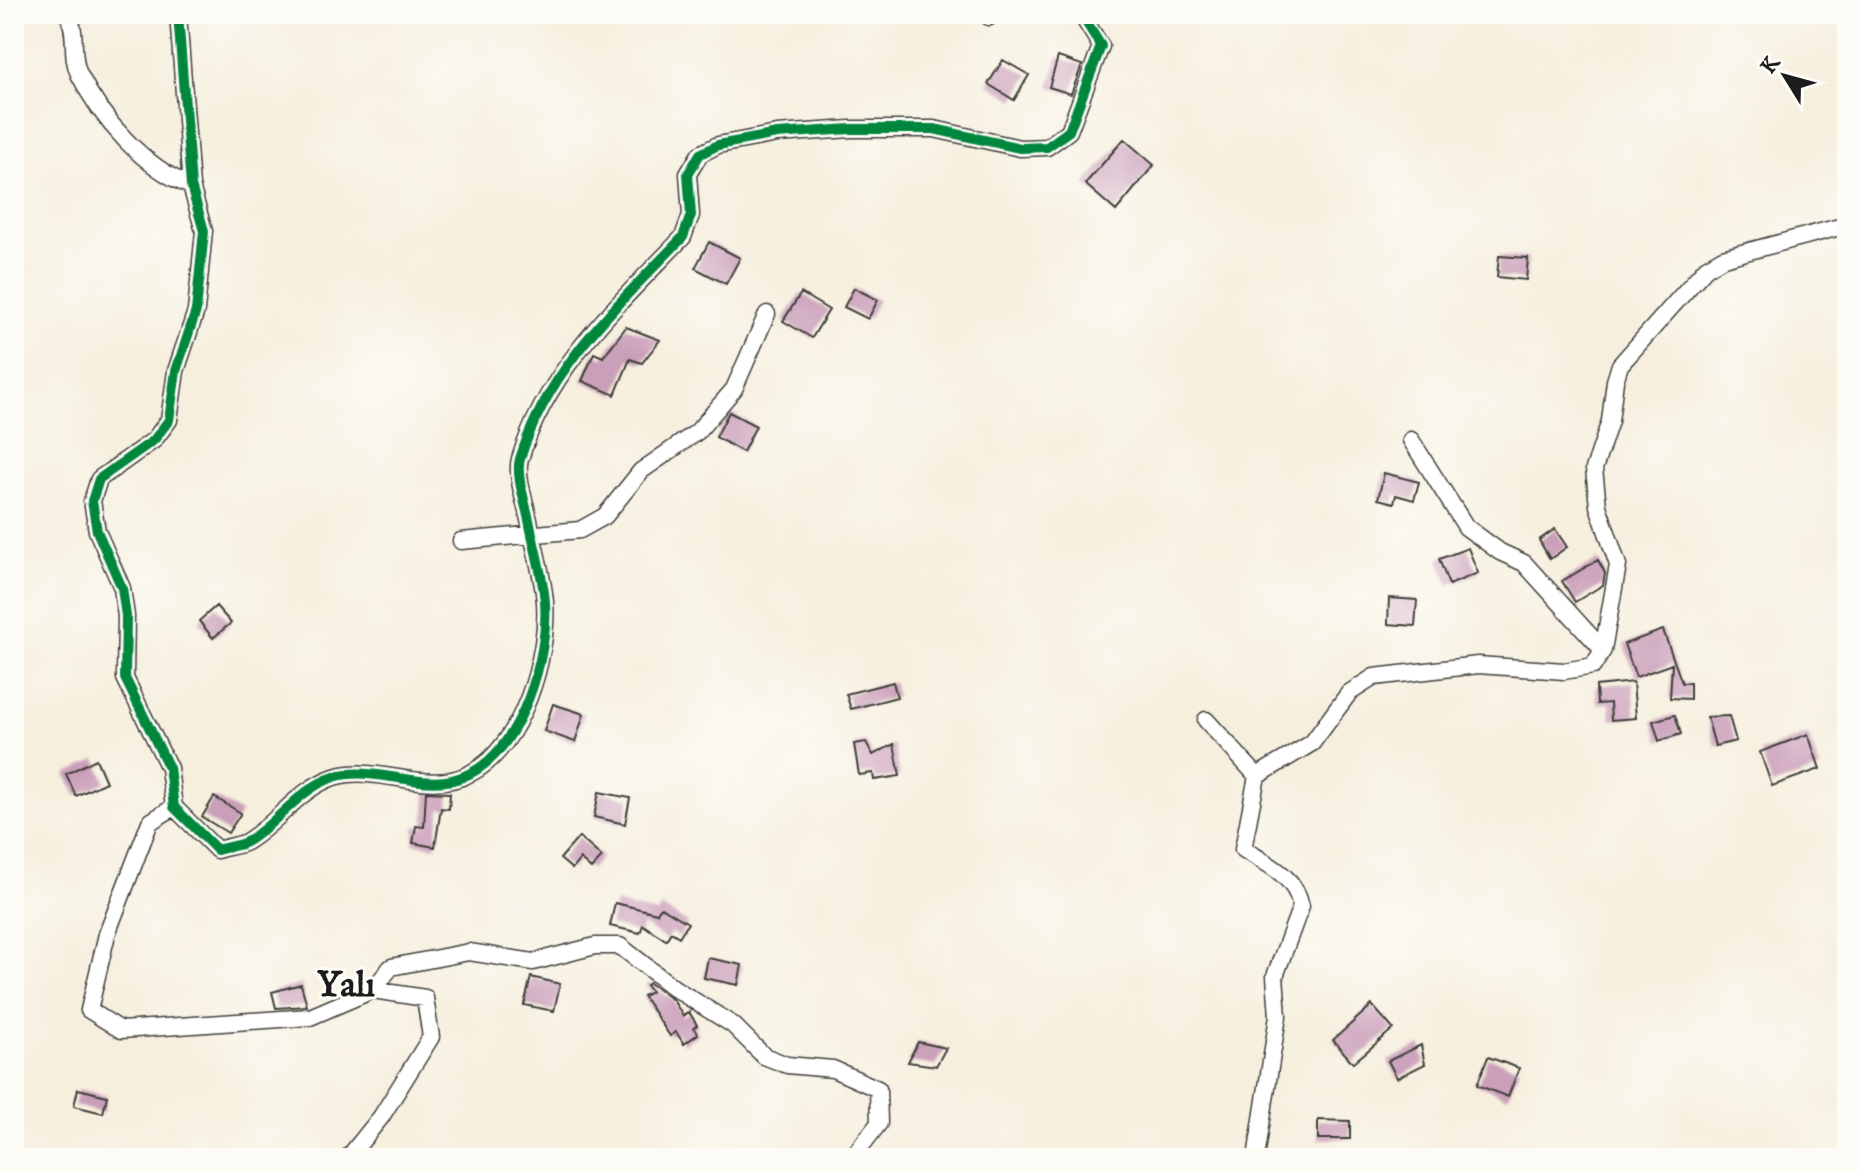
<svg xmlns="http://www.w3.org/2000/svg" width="1861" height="1172" font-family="'IM FELL English',serif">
  <rect width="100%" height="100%" fill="#fdfcf7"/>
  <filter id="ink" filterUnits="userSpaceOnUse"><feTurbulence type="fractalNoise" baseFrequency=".0125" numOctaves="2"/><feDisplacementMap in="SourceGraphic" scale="16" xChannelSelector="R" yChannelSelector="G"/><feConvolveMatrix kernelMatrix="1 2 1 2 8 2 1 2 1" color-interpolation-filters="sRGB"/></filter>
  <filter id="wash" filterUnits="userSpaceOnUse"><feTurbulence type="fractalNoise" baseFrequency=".006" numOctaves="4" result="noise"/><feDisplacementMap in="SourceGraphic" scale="32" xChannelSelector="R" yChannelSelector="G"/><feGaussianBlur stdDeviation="1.8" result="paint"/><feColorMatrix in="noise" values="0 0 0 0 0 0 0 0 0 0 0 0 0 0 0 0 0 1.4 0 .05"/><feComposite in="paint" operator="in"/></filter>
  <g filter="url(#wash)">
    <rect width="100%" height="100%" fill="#f6efde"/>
    <g id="blocks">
      <path fill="#ca9fb9" d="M1058,57l24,8 -11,29 -22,-7z
        M1003,60l26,15 -15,25 -26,-16z
        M1124,139l30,26 -38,46 -31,-27z
        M709,242l31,16 -14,26 -31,-16z
        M1499,256l29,2 -2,22 -29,-3z
        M854,288l24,12 -10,19 -24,-12z
        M801,293l28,17 -17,28 -29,-17z
        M626,327l34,13 -18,23 -12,-4 -15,36 -33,-14 12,-28 9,4z
        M729,412l27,14 -13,26 -27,-15z
        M1384,473l35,9 -5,18 -18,-5 -2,8 -16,-4z
        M1555,529l12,18 -17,12 -11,-19z
        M1468,548l10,25 -29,12 -10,-26z
        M1598,560l7,13 -2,12 -28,17 -13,-21z
        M1389,598l28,2 -2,26 -27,-2z
        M216,606l15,17 -18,15 -14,-17z
        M1663,630l19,53h8v16l-20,-1 2,-34 -36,13 -12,-33z
        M893,682l4,15 -46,12 -5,-15z
        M1633,682l3,36 -25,2 -1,-17 -13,1 -1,-18z
        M553,704l31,10 -9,28 -31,-11z
        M1675,715l6,19 -22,7 -6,-20z
        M1729,716l7,25 -21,5 -8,-29z
        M1808,734l12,35 -48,17 -12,-34z
        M866,742l7,13 21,-11 6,32 -26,4 -1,-7 -14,2 -5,-31z
        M96,759l10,23 -30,14 -10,-22z
        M426,792l24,1 -1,16 -8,-1 -6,39 -22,-4 3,-17 8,1z
        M599,792l31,6 -5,26 -31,-7z
        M214,797l27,16 -13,20 -26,-16z
        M579,837l23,20 -11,12 -11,-10 -8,10 -12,-10z
        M615,903l42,10 4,-6 27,16 -9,14 -8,-5 -5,8 -23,-15 -3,8 -30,-7z
        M708,958l34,7 -4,20 -34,-7z
        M531,977l29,7 -6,27 -30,-6z
        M649,983l24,17 10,16 6,-4 8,13 -3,3 4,6 -14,10 -8,-12 -6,4 -27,-40 8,-4 -5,-7z
        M301,984l6,22 -31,2 -4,-16z
        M1372,1005l21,24 -40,34 -20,-23z
        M918,1042l28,6 -10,18 -28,-4z
        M1421,1045l4,19 -28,14 -9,-17z
        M1488,1057l31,11 -11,29 -31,-12z
        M78,1089l29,7 -4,17 -29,-7z
        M1318,1120l32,1v18h-32z"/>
    </g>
  </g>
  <g filter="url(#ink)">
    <use href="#blocks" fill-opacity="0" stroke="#3d3c39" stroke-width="2"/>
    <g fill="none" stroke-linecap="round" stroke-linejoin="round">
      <defs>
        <path id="minor" d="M68,14c10,19 2,42 11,60 22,45 65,94 112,112
          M178,14l13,172 13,45 -8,80 -20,60 -7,49 -15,20 -55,39 -7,22 5,30 25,57 4,28 -1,62 44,90 5,39 43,43c9,-3 21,-4 29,-8 31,-18 52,-53 88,-65 44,-14 93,20 137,-4 51,-26 78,-117 74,-171 -2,-25 -10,-52 -15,-77 -3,-18 -15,-49 -10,-66 28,-92 99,-155 163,-222l8,-22 -3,-41 12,-20 18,-9 59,-11 74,-5h83l86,19 27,-1 22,-16 32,-85 -20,-32
          M985,14l4,3 5,-3
          M1411,440l55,87 34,25 24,11 79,87
          M461,541l119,-11 25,-14 36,-45 56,-39 37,-43 33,-75
          M1206,720l51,56
          M174,807l-24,15 -43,112 -18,76 32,20 189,-13 63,-27 18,-23 78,-15 64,10 62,-16h25l54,42 59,37 31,31 23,9 46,4 45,20 1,34 -27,35
          M348,1158l33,-41 50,-80 -6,-39 -52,-8
          M1256,1158l22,-142 -3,-40 26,-70c-6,-31 -34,-42 -58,-57l14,-73 55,-33 37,-50 25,-16 104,-12 86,6 29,-5 10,-16 15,-85 -20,-59 -4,-37 16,-48 5,-40 5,-16 86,-97 17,-10 124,-33"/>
      </defs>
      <use href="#minor" stroke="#3d3c39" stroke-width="19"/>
      <use href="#minor" stroke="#fff" stroke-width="16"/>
      <defs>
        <path id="cycleway" d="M178,14l13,172 13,45 -8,80 -20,60 -7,49 -15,20 -55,39 -7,22 5,30 25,57 4,28 -1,62 44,90 5,39 43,43c9,-3 21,-4 29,-8 31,-18 52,-53 88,-65 44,-14 93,20 137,-4 51,-26 78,-117 74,-171 -2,-25 -10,-52 -15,-77 -3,-18 -15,-49 -10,-66 28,-92 99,-155 163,-222l8,-22 -3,-41 12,-20 18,-9 59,-11 74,-5h83l86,19 27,-1 22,-16 32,-85 -20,-32"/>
      </defs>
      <use href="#cycleway" stroke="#fdfcf7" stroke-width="15"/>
      <use href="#cycleway" stroke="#00873e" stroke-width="10"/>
    </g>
  </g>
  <g text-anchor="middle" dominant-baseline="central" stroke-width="6" stroke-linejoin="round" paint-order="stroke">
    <g font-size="36" font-weight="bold" fill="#1c1c1c" stroke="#fdfcf7">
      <text x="346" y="986">Yalı</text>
    </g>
  </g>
  <rect width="1861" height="1172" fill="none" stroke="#fdfcf7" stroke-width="48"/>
  <g transform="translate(1785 76) rotate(307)" stroke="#fdfcf7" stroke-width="6" paint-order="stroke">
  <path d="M0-6L14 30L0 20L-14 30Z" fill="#1c1c1c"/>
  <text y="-12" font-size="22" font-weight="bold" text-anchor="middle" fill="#1c1c1c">K</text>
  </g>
</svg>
